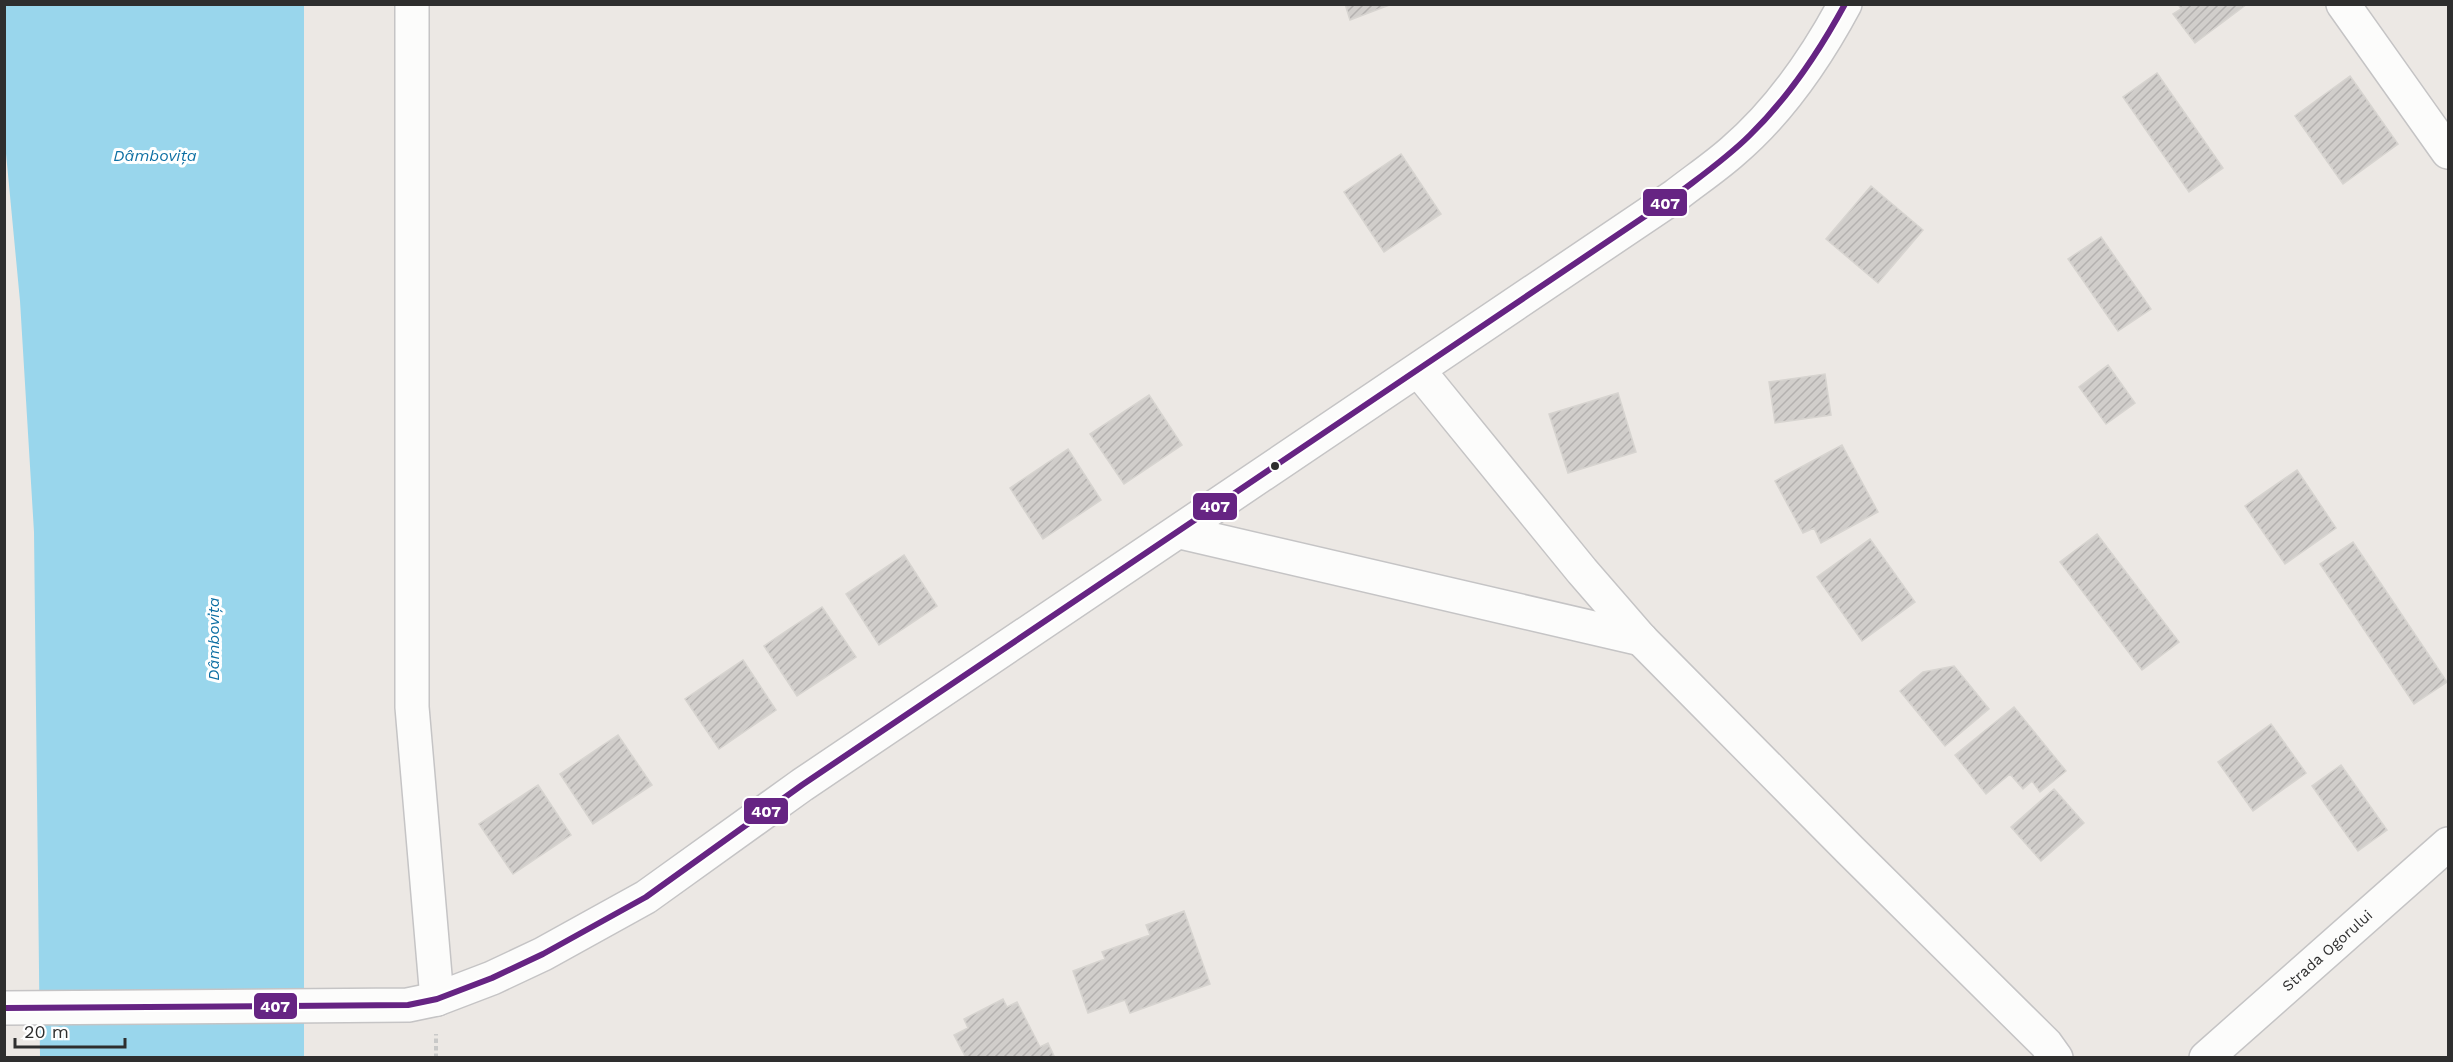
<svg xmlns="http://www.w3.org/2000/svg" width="2453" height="1062" font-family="'Work Sans',sans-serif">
  <defs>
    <pattern id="building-hatch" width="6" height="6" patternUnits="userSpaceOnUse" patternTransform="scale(1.5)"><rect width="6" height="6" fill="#d1cecb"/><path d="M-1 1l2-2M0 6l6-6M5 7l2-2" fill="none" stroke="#b4b1af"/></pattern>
  </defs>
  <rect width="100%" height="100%" fill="#ece8e4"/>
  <path fill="#99d6ec" d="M4,5h300v1052h-264l-6,-525 -14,-231 -15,-158z"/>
  <path fill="url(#building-hatch)" stroke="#d7d4d0" stroke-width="1.5" d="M1345,4h47l-42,16z
    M2178,4h69l-52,39 -22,-29 8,-5z
    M2157,73l66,95 -34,24 -66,-95z
    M2350,76l48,68 -55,40 -48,-68z
    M1401,154l40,60 -57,38 -40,-60z
    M1871,186l52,44 -45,53 -52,-44z
    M2101,237l50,72 -33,22 -50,-72z
    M2108,365l27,38 -29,21 -27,-37z
    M1825,374l6,41 -56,8 -6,-41z
    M1618,393l18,59 -68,21 -19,-59z
    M1149,395l33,50 -58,39 -34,-50z
    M1842,445l36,67 -57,31 -7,-15 -11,5 -28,-52z
    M1068,449l33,51 -58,39 -33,-51z
    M2297,470l39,58 -51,36 -40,-58z
    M2097,534l82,108 -37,28 -82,-108z
    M1870,539l45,63 -53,39 -45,-64z
    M2353,542l94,140 -33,22 -94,-140z
    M904,555l33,51 -58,39 -33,-51z
    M822,607l34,50 -59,39 -33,-50z
    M743,660l33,50 -57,39 -34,-50z
    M1954,666l35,43 -44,37 -45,-55 23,-19z
    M2014,707l52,64 -26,21 -8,-11 -9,8 -13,-15 -24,20 -31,-39z
    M2271,724l35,49 -53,38 -35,-49z
    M618,735l34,50 -59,39 -33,-50z
    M2341,765l46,65 -29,21 -46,-65z
    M538,785l33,50 -58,39 -34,-50z
    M2054,789l30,34 -43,38 -30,-34z
    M1184,911l26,73 -80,29 -5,-13 -37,13 -15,-42 32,-12 -3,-7 48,-17 -4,-10z
    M1003,999l4,8 10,-5 23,45 8,-4 7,15h-89l-12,-23 14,-7 -4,-9z"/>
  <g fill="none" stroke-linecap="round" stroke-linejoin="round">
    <defs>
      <g id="minor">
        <path d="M412,4v703l25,292"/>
        <path d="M2343,4l105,148"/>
        <path d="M1419,371l163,200 59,68 209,211 196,194 10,14"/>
        <path d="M1180,532l461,107"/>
        <path d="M4,1008l404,-3 29,-6 55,-21 51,-24 103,-57 156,-112 873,-589c19,-15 40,-29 58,-45 47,-40 83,-93 112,-147"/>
        <path id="s1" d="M2206,1058l242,-214"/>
      </g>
    </defs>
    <use href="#minor" stroke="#c5c4c5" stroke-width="36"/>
    <path stroke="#c9c9c8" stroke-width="4" stroke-dasharray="4.5 3" stroke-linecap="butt" d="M436,1058v-24"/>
    <use href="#minor" stroke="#fcfcfb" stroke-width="33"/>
    <defs>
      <path id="bus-1" d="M4,1008l404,-3 29,-6 55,-21 51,-24 103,-57 156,-112 873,-589c26,-20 52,-38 75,-61 39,-38 69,-83 95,-131"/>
    </defs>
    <use href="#bus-1" stroke="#fff" stroke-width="10"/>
    <use href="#bus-1" stroke="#662483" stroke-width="6"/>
  </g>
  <circle fill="#2e2e2e" stroke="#fff" stroke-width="2" cx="1275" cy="466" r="5"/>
  <g text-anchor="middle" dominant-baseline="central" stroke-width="6" stroke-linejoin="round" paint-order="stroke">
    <g font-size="15" fill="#2e2e2e" stroke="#fff">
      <text stroke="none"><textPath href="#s1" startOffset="162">Strada Ogorului</textPath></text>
    </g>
    <g font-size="16" font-style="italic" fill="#0d6fa3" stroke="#fff">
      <text x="155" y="155">Dâmbovița</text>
      <text transform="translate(213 639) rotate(-90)">Dâmbovița</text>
    </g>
  </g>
  <g stroke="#fff" stroke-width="2">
    <rect x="1642" y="188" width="46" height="29" rx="6" fill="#662483"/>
    <rect x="1192" y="492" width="46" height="29" rx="6" fill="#662483"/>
    <rect x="743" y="797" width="46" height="28" rx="6" fill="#662483"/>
    <rect x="253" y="992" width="45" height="28" rx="6" fill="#662483"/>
  </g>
  <g font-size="16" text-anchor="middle" font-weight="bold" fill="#fff">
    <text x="1665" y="209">407</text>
    <text x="1215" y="512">407</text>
    <text x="766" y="817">407</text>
    <text x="275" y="1012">407</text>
  </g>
  <rect width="2453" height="1062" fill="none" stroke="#2e2e2e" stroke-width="12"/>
  <path d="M15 1038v9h110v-9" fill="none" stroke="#2e2e2e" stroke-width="3"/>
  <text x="24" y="1038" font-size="18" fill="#2e2e2e" stroke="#ffffff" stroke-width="4.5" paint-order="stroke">20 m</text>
</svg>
